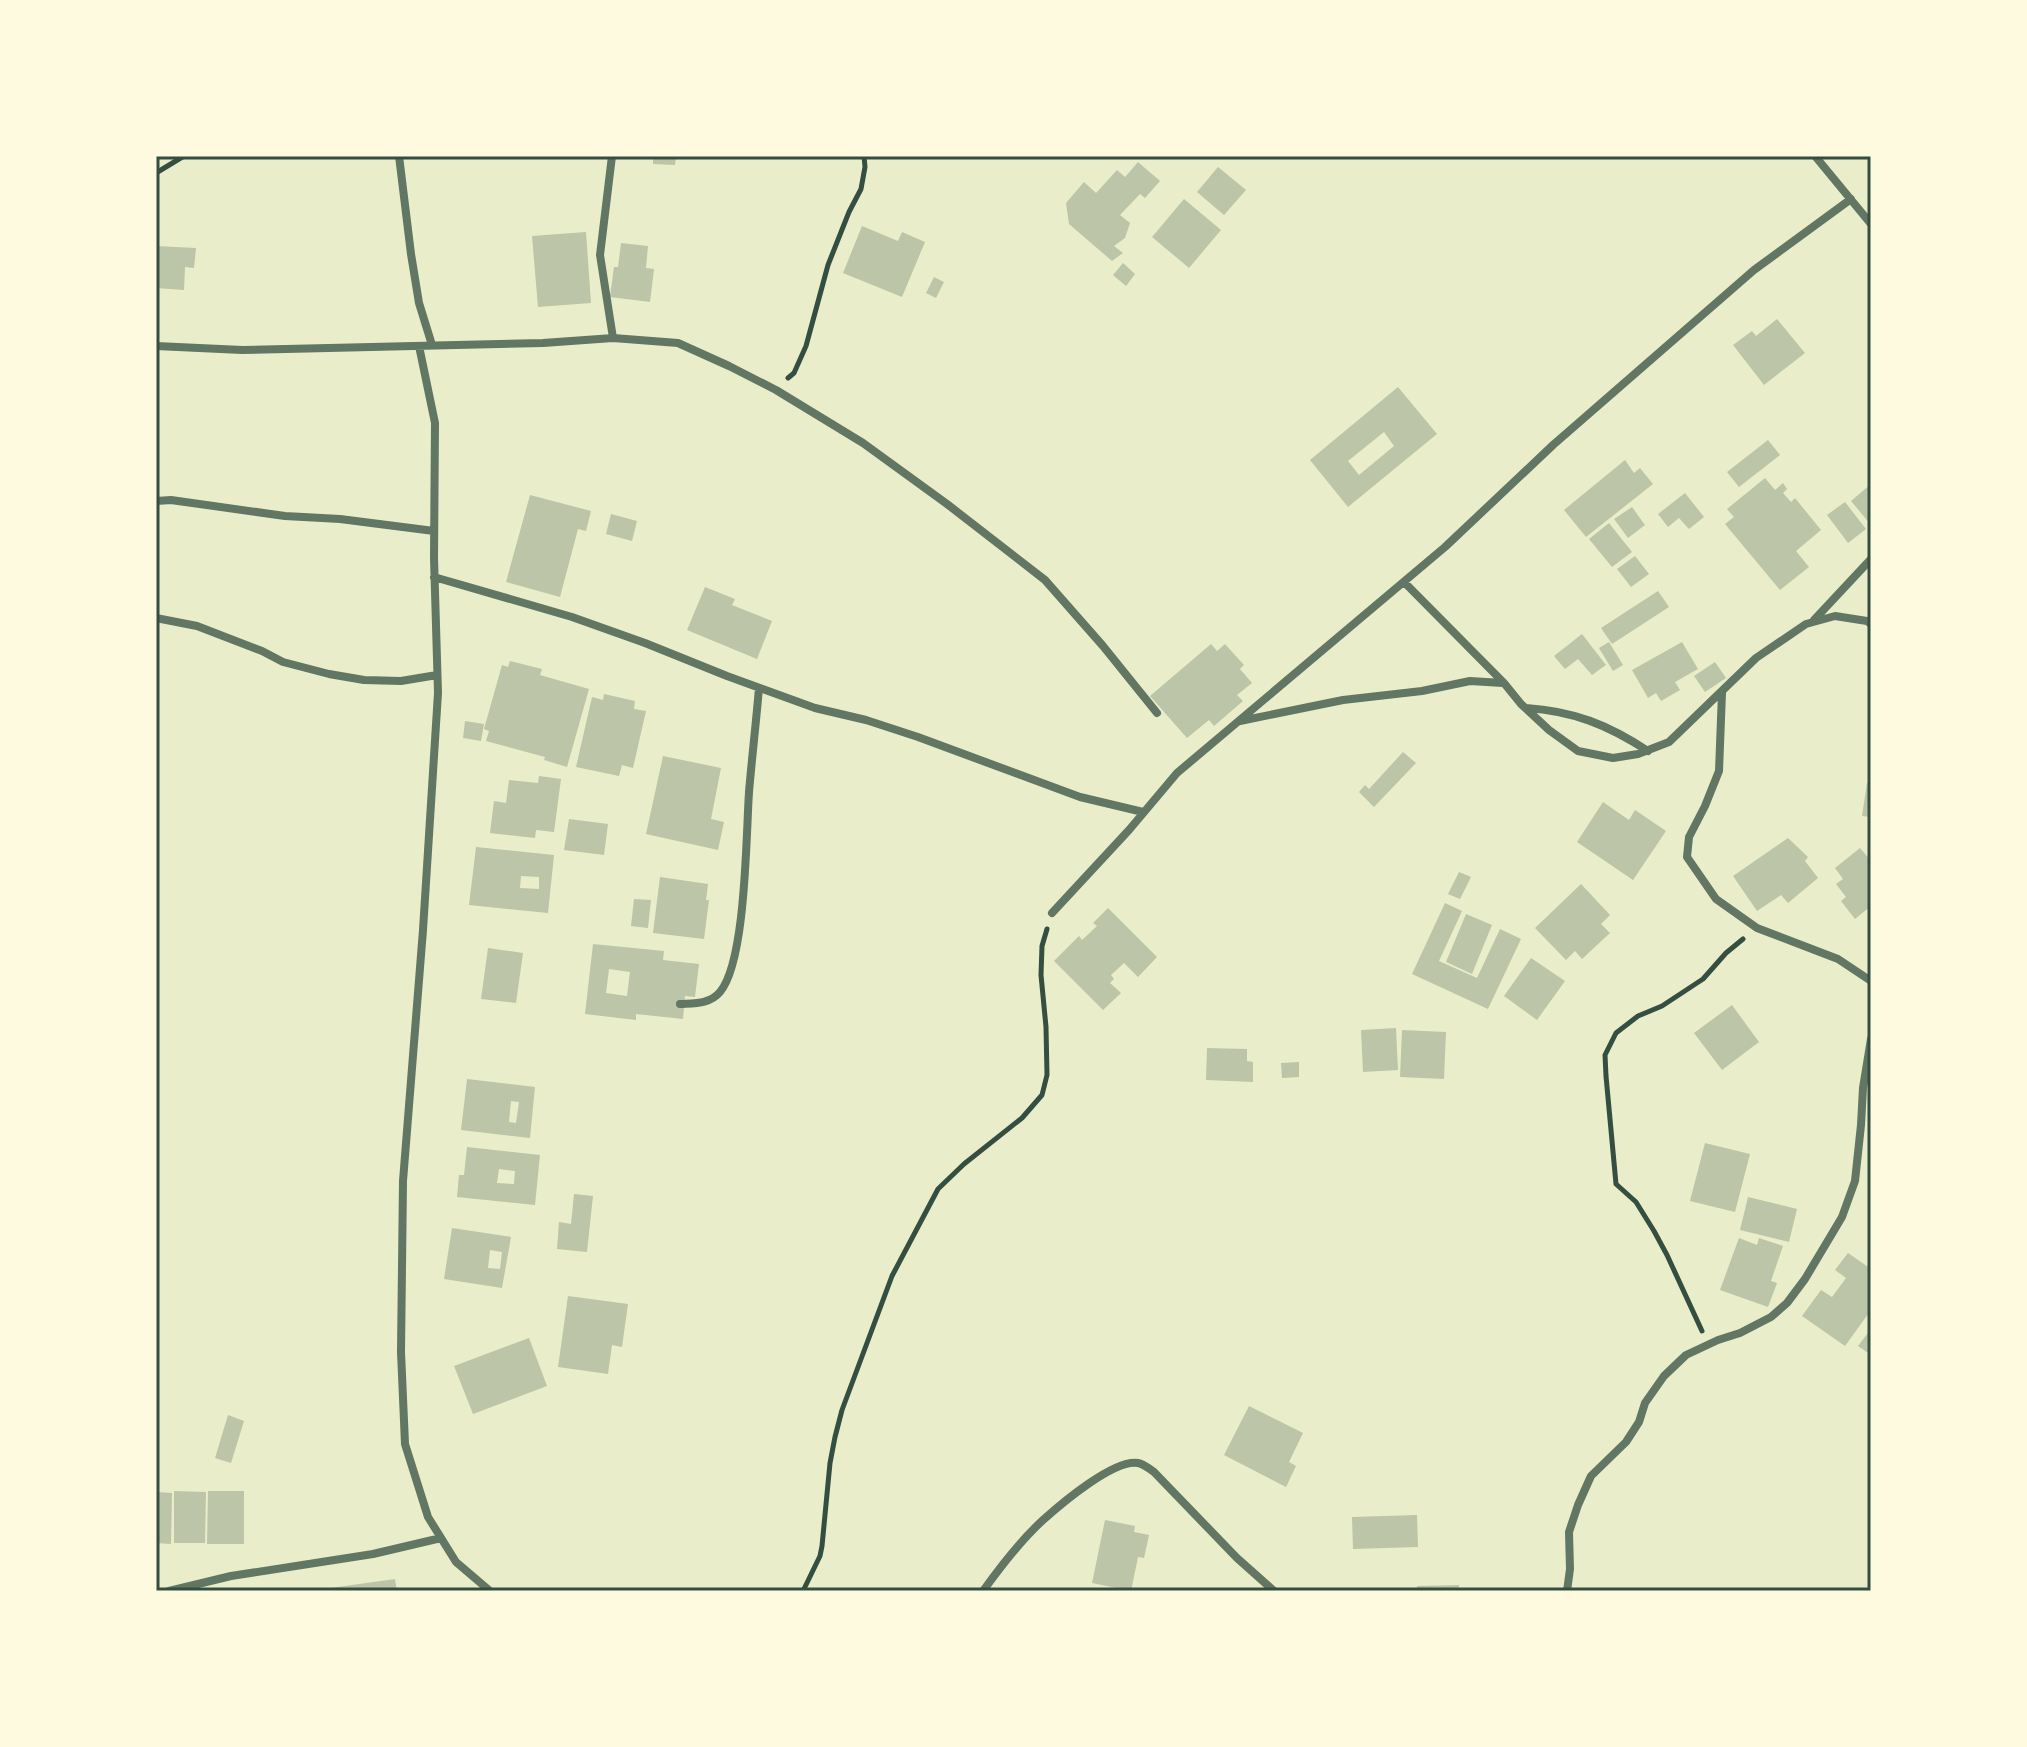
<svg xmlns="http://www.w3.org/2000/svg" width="2027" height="1747" font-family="'Noto Serif',serif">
  <rect width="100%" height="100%" fill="#e9edc9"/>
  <path fill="#bcc5a7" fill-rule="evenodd" d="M653,156h23l-1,9 -22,-1z
    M1138,162l22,19 -15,17 -5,-4 -20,21 10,8 -5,15 -11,8 9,7 -11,8 -43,-37 -3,-21 18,-21 12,11 21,-23 8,7z
    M1218,167l28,23 -22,25 -27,-23z
    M1184,199l37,31 -32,38 -37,-31z
    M862,226l36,15 4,-9 23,10 -23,55 -59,-24z
    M586,232l5,71 -53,4 -6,-71z
    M621,243l27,3 -2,22 8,1 -4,33 -40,-5 4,-30h4z
    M156,246l40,2 -2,20 -9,-1 -1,23 -28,-2z
    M1123,263l12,11 -9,12 -13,-11z
    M934,277l10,5 -8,16 -10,-5z
    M1777,319l28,34 -41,32 -31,-40 19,-14 4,5z
    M1398,387l39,47 -89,73 -38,-47zM1384,432l10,14 -35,29 -11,-14z
    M1768,440l12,15 -41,32 -12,-15z
    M1625,460l9,13 6,-5 13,16 -67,53 -22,-27z
    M1765,478l10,12 8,-7 4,6 -4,4 8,9 4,-4 26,32 -25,21 13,16 -29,23 -55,-66 9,-7 -7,-8z
    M1871,484v41l-20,-24z
    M1685,493l19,24 -15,12 -10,-11 -11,9 -10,-13z
    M530,495l61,16 -5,20 -8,-2 -18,68 -54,-15z
    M1845,502l21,27 -18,14 -21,-28z
    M1632,507l13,18 -17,13 -14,-19z
    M611,514l26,7 -5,20 -26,-7z
    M1609,523l23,29 -20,15 -23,-28z
    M1635,556l14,18 -18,13 -14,-18z
    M705,587l30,12 -3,6 40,16 -15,38 -70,-29z
    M1658,591l11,16 -57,37 -11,-16z
    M1582,634l24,31 -14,10 -14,-16 -13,10 -11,-13z
    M1609,642l14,23 -10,6 -14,-23z
    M1682,642l16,27 -23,13 5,8 -19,11 -5,-8 -8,5 -16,-28z
    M1211,644l6,7 8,-7 19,21 -4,4 12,14 -15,12 6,6 -29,25 -5,-6 -22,18 -37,-42z
    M510,661l32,8 -2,6 49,14 -22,78 -23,-7 1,-3 -59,-16 3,-10 -5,-2 18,-64 6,2z
    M1715,662l11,16 -21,14 -11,-16z
    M604,694l31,7 -1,8 12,2 -13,57 -11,-3 -3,11 -43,-9 16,-70 11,3z
    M465,721l19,3 -3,17 -18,-3z
    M1403,752l13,11 -42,44 -15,-15 6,-7 4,4z
    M663,756l58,12 -10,51 13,3 -6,28 -72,-16z
    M539,776l22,3 -7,53 -18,-2 -1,8 -45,-5 4,-32 12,2 3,-23 29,3z
    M1867,783h4v34l-9,-1z
    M1603,802l26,18 6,-10 31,21 -33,49 -56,-38z
    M569,819l39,5 -4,31 -40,-5z
    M1788,838l20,19 -3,4 13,17 -30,25 -7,-8 -24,16 -24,-35z
    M476,847l78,8 -6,58 -79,-8zM521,876l18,1v12l-19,-1z
    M1860,848l11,13v45l-16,13 -14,-18 5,-4 -10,-13 7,-5 -8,-11z
    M1459,872l12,5 -11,22 -12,-5z
    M660,877l48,7 -2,16h3l-5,39 -51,-6z
    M1581,884l29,31 -9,9 9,9 -28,26 -7,-8 -9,9 -31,-32z
    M634,899l17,1 -3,28 -17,-2z
    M1445,903l17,8 -23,50 38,17 23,-49 21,10 -33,70 -76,-35z
    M1108,908l49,49 -19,20 -14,-14 -13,12 3,4 -4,4 11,10 -18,17 -49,-49 25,-25 3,4 15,-14 -4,-3z
    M1466,914l26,11 -20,49 -26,-12z
    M593,944l71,7 -1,9 36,4 -4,33 -10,-1 -2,23 -47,-5v6l-51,-6zM609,969l21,3 -3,24 -21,-3z
    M488,948l35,5 -7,50 -35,-4z
    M1531,958l34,23 -28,39 -33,-24z
    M1732,1005l27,37 -37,28 -28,-37z
    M1396,1028l2,42 -35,2 -2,-42z
    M1402,1030l44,2 -2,47 -44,-2z
    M1207,1048l40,1v12l6,1v20l-47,-2z
    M1299,1062v15l-17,1 -1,-15z
    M467,1079l68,8 -5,51 -69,-8zM511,1101l8,1 -3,21 -7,-1z
    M1705,1143l45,11 -15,58 -45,-11z
    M467,1147l73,8 -5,50 -78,-8 2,-22h5zM499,1169l16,2 -1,13 -17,-1z
    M574,1194l19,2 -6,56 -30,-3 2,-27 12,2z
    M1748,1197l49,12 -8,33 -49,-12z
    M452,1228l59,9 -9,51 -58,-9zM490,1250l12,2 -2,17 -12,-1z
    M1739,1238l18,7 2,-7 24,8 -12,35 6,2 -9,24 -48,-17z
    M1848,1253l23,16v41l-26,36 -43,-30 19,-26 11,7 14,-19 -11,-8z
    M568,1296l60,8 -6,43 -10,-2 -4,29 -50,-7z
    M1871,1329v26l-13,-9z
    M529,1338l18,48 -74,28 -19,-48z
    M1249,1406l54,27 -14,29 7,4 -10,21 -62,-32z
    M228,1415l16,6 -13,42 -16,-5z
    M174,1491l32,1 -1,51h-31z
    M208,1491h36v53h-37z
    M156,1492l16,1 -1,51 -15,-1z
    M1417,1515l1,32 -65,2 -1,-32z
    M1105,1520l30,6 -1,6 15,3 -5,23 -6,-1 -7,34 -39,-8z
    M395,1579l2,12h-74v-2z
    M1459,1585v6h-42v-5z"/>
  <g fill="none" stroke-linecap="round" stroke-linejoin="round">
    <path stroke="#344e41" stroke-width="5" d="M156,173l28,-17
      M788,378l6,-5 12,-27 22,-81 21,-53 12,-23 4,-22 -1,-11
      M1702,1331l-35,-76 -13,-24 -18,-29 -20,-18 -10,-108 -1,-21 11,-22 22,-17 24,-10 41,-27 23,-26 17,-14
      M803,1591l17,-35 2,-10 8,-83 5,-26 7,-27 50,-134 46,-87 26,-25 58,-46 20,-23 5,-20 -1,-48 -5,-52 1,-29 5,-17"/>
    <path stroke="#617663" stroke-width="8" d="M399,156l12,98 8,49 13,42
      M612,156l-12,99 13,83
      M1815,156l56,68
      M156,346l86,4 301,-7 70,-5 65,5 51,23 47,24 87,53 84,61 98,76 58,66 54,67
      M419,346l16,77 -1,135 4,135 -15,237 -20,251 -2,171 4,92 23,73 28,45 34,29
      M156,501l15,-1 114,16 55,3 94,12
      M434,577l138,40 73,26 82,33 88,32 51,12 52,17 162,60 63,15
      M1404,582l100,101 17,21 28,26 29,21 35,7 25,-4 31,-12 87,-84 50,-34 29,-8 32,5 4,3
      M156,618l41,8 65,25 21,11 46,12 35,6 37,1 36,-6
      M1814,620l57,-61
      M1722,693l-3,78 -14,35 -16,31 -2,20 29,42 41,29 81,31 33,22
      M1526,708c48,3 82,17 122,43
      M1240,721l103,-21 79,-9 48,-10 33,2
      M1052,913l77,-83 48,-57 268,-226 108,-102 201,-175 97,-71
      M680,1004c15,-1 30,0 40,-12 26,-31 26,-156 29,-200 3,-35 7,-69 10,-104
      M169,1591l62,-15 142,-22 68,-16
      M983,1591c18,-25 38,-51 60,-71 19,-17 71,-61 95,-57 5,1 12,6 16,9l83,86 37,33
      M1567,1591l3,-22 -1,-37 9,-27 13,-29 35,-34 13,-20 6,-19 19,-27 22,-21 32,-15 22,-7 31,-16 16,-14 18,-24 37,-62 13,-36 6,-56 2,-37 8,-49"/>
  </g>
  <rect width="2027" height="1747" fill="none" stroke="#fefae0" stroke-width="316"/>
  <rect x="158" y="158" width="1711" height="1431" fill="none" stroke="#344e41" stroke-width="3"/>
</svg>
